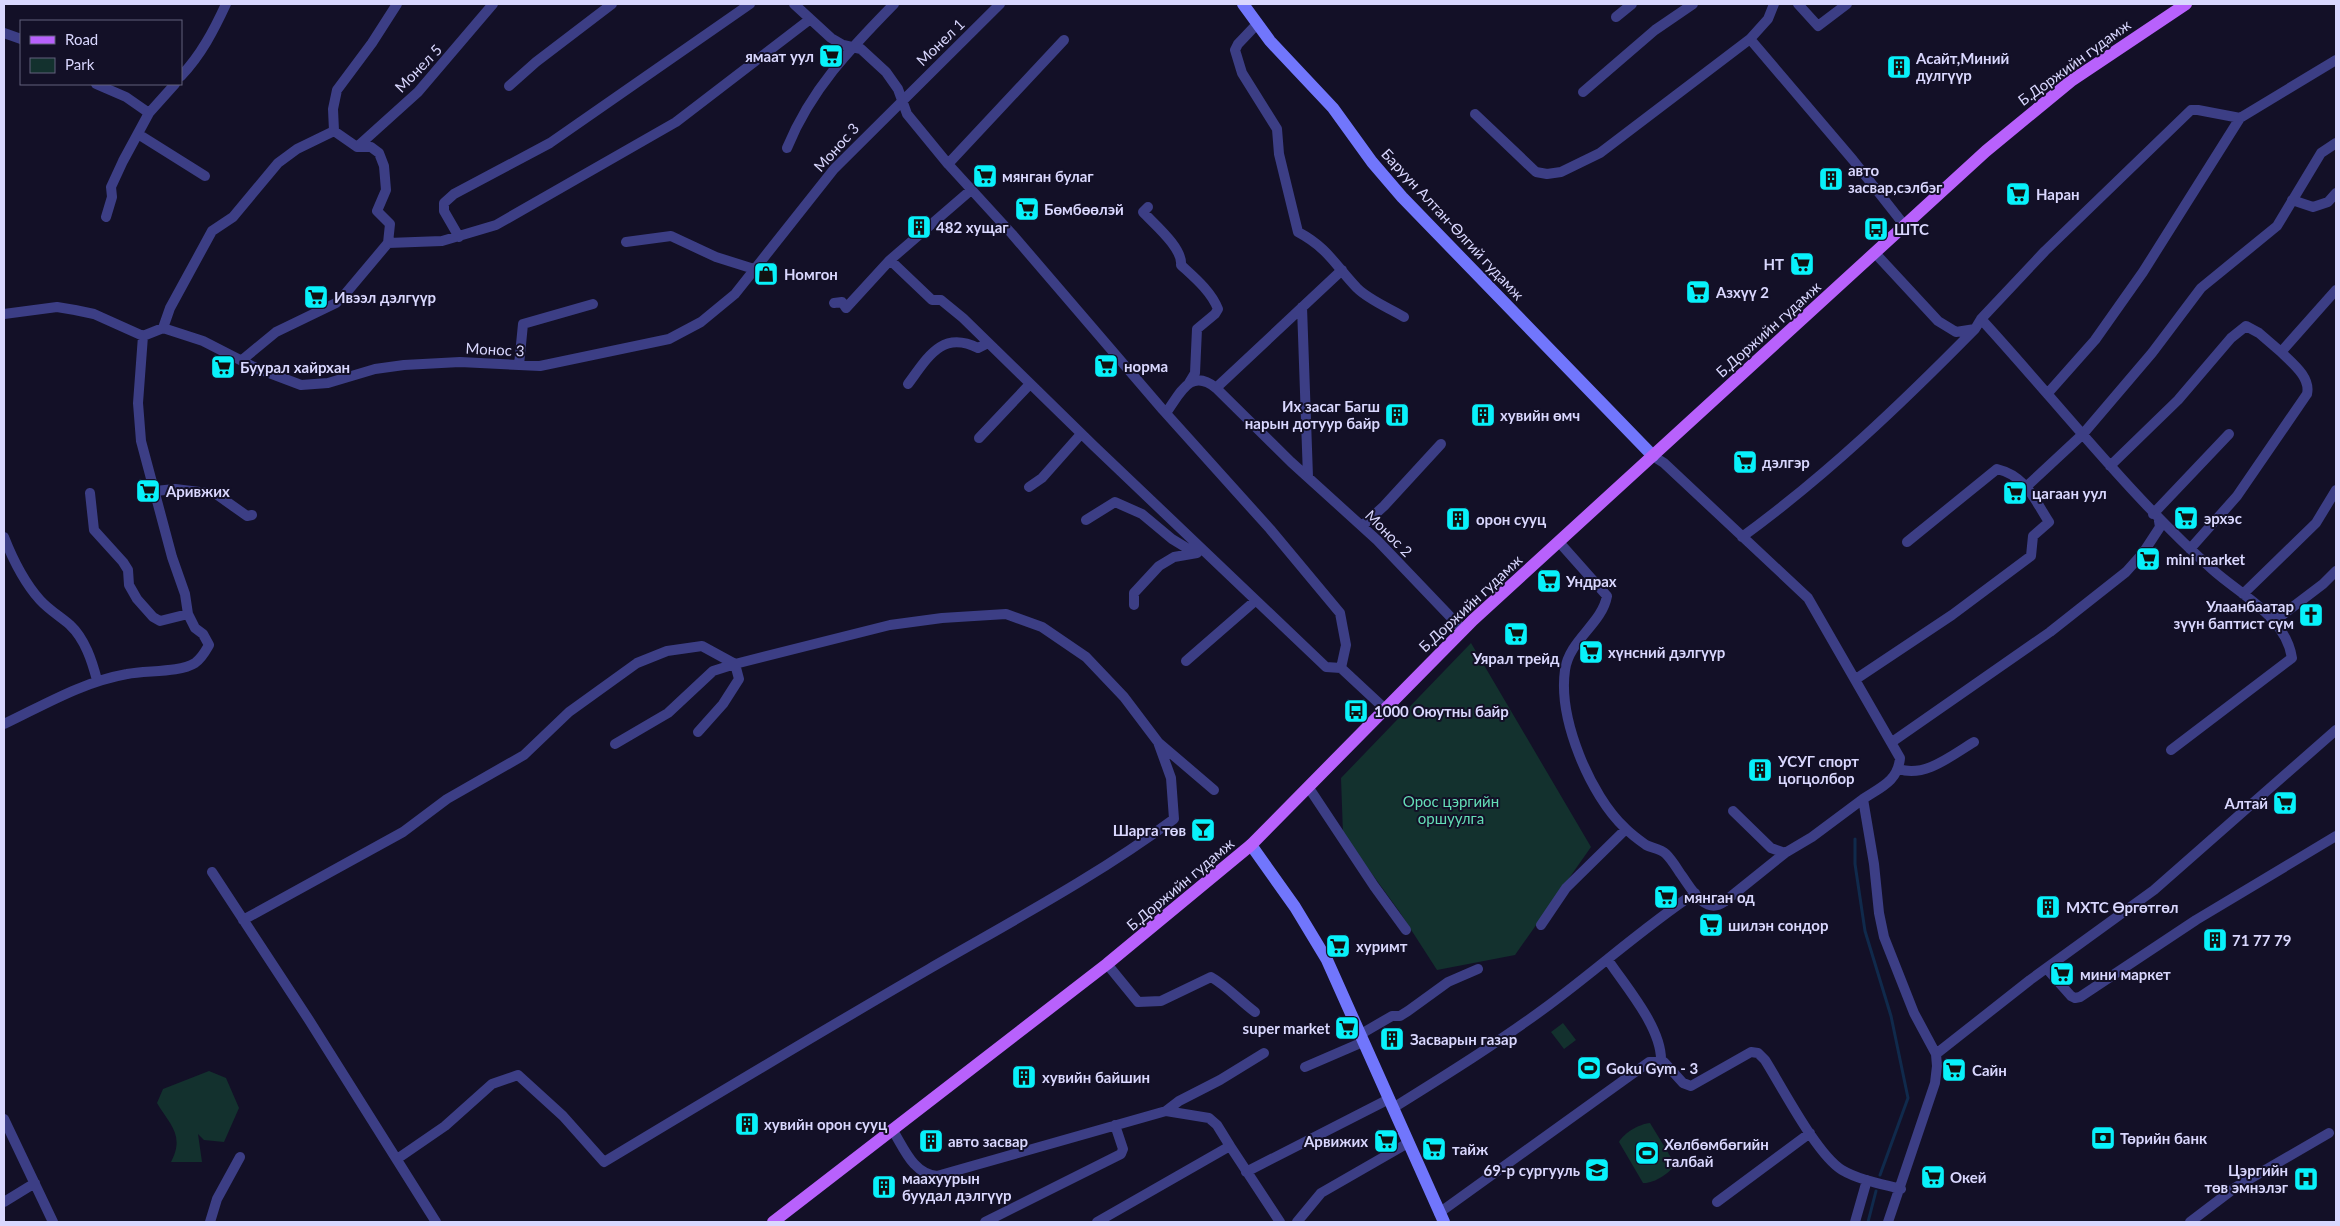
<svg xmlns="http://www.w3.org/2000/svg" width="2340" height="1226" font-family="Lato,sans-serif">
  <rect width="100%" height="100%" fill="#131027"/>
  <path fill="#13312e" d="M1471,643l120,204 -76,108 -78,15 -38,-59 -56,-77 -2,-56z
    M1563,1023l13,17 -12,9 -13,-17z
    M209,1071l17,7 13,30 -15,34 -20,-2 -6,-6 4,28h-31c14,-27 -1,-37 -14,-59l6,-14z
    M1650,1123l25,41c-4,9 -22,20 -32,19l-24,-41c5,-9 20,-18 31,-19z"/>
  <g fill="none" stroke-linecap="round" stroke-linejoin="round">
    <path stroke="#102a4c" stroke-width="3" d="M1855,839v25l10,67 26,85 17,82 -28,77
      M1868,1222l8,-31"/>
    <path stroke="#3c3e85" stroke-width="10" d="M794,4l37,34 12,7 18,4 25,23 12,17 9,25 41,50 64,70 151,176 107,119 70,84 6,32 -5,23 43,40
      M1774,4l-6,15 -18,20 103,121 52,66
      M1798,4l20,22 29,-22
      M1616,17l16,-13
      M1257,24l-19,20 -3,6 7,23 35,56 2,25 19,78c30,16 37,33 59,56 12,12 32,20 47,29
      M4,33l17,6
      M181,76c20,-21 33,-46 45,-72
      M96,84l30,13 23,16
      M509,86l27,-24 76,-58
      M1583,92l72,-62 38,-26
      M1475,114l61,58 11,2 14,-2 39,-19 150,-114
      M334,131l-1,-22 4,-19 35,-47 25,-39
      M138,134l67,42
      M357,147l61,-55 75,-88
      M787,148c24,-59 63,-99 107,-144
      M948,164l116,-124
      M2292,200l21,7 15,-5 8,-9
      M1148,207l-5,5c11,12 40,36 38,53 13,12 30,26 37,44l-3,5 -18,15 -2,44 -6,10
      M106,217l6,-20 -1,-10 12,-26 26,-48 26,-29
      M459,237l-15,-26v-8l10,-9 96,-51 200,-139
      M626,242l45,-6 45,21 38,12
      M1875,253l63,68 18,11 19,-3 6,-10c77,84 147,175 232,251 28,25 73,47 79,88l-121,92
      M890,260l42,40h9l22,18 131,128 232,221 15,1
      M1342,270l-126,118 75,74 86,78 86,90
      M834,303l8,-1 4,6 44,-48 81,-70
      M1302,307l6,170
      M4,314l53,-7 18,3 19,4 49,22 20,-8 40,13 53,27 45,17 27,-2 47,-14 29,-4 56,-3 80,4 129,-27 32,-17 34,-28 99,-125 166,-165
      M1981,319l64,-68 146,-141h7l42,8
      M163,328l7,-20 42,-77 21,-14 45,-54 19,-14 37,-18 23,16h14l8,6 5,13 2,24 -9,21 13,13 -2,19 54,-2 54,-16 180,-103 133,-102
      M242,360l34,-28 60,-29 10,-10 42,-50
      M519,365l4,-41 70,-20
      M908,384c20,-27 34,-54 70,-36l10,-5
      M2048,393l47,-53 48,-68 97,-154 96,-58
      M1166,413c14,-19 24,-46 50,-25
      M979,438l51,-54
      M1653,456l11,7 144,135 92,160c-2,23 -19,29 -37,41l11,65 5,49 5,24 30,76 22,41
      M2110,466l68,-66 53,-62 15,-12 13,7 22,19 55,-62
      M1029,487l13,-9 39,-44
      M2026,487l57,-53 69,-81 49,-65 76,-62 44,-73 15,-10
      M155,491l20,-2 41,5 31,22 5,-1
      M90,493l4,37 29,32 5,8 1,15 8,14 16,18 7,4 28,-7
      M2153,514l76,-80
      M1086,520l29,-18 27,12 30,25 23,14
      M1362,526l22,-20 57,-62
      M4,537c9,23 19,44 36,63 9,10 21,17 30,25 15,14 22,36 27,55
      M1742,537c85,-62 159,-133 233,-208
      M1559,542l48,54c-5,28 -38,44 -42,74 -7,49 25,125 60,158 6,6 14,12 21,17 6,3 15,4 20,9 6,6 10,13 14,19 10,13 24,43 44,29l61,-49
      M2190,549l47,-53 70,-102c4,-17 -15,-31 -26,-42
      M2243,594l73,-71 20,-33
      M1134,605v-12l25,-27 15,-9 23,-4
      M2273,622l50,-38 13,-13
      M1186,661l69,-60
      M1856,679l96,-64 79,-59 2,-20 16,-14c-15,-23 -23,-46 -52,-53l-90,73
      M4,724c40,-19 78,-42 123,-50 19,-4 52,-1 68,-11 7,-5 10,-11 14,-18l-6,-11 -8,-6 -7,-14 -3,-20 -13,-37 -31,-116 -3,-38 5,-67
      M1892,742l158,-110 76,-60 17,-19 17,-26 -1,-6
      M1159,743l55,47
      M615,744l53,-31 45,-42 22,-7
      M1899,769c26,9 53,-14 75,-27
      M1309,788l65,98 32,44
      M1733,811l38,37 14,5 27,-16 51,-38
      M212,872l97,148 127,202
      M243,920l160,-88 44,-33 77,-44 45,-43 68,-49 30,-12 35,-5 33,18
      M1541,925l25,-37 60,-59
      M1608,960c18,27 54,68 53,101
      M1107,964l31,38 23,-1 50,-24c16,9 29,24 44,35
      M2047,969l24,27 4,2 5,-1 116,-77 140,-84
      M1361,1034l31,-18h8l8,-5 40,-29 30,-13
      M1305,1067l58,-25
      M1393,1108c53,-33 106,-66 156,-103 50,-37 95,-78 146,-112
      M1166,1111l13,-10 41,-21 44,-27
      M4,1119l49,103
      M892,1129c12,19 21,45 45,47l229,-65 43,7 8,7 13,21
      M397,1159l48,-33 47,-42 26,-9 45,41 41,46c108,-65 216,-130 325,-193 83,-48 168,-93 245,-150l-3,-41 -13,-36 -34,-45 -38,-40 -44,-30 -36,-13 -64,4 -52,7 -155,39 4,15 -16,25 -25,28
      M1246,1172l143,-73
      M4,1202l31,-19
      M1717,1202l93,-69
      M1439,1213l210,-151h15l19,21 8,3 60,-34 7,1 7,7c17,27 52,95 77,110 17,10 40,14 59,19
      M210,1222l7,-23 23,-42
      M985,1222l136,-68 2,-5 -8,-24
      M1097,1222l133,-76 50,76
      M1297,1222l24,-29 87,-50
      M1855,1222l12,-42
      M1888,1222l47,-139 2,-17 -1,-12 94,-74 124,-90 182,-160
      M2190,1222l46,-35 93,-54"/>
    <path stroke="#7176fc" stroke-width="12" d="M1243,4l27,37 63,67 39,54 30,35 251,259
      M1251,845l44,62 32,53 117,262"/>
    <path stroke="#b861fc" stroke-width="12" d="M773,1222l334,-258 144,-119 222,-225 513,-469 85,-70 115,-77"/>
  </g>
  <defs>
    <symbol id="supermarket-square" viewBox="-11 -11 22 22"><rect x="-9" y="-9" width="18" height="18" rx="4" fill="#08f1fa" stroke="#131027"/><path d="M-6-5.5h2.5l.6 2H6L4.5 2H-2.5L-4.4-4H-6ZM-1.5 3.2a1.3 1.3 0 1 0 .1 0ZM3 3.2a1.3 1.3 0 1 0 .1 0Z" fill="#111"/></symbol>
    <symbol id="building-square" viewBox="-11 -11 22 22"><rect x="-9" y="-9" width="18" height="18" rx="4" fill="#08f1fa" stroke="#131027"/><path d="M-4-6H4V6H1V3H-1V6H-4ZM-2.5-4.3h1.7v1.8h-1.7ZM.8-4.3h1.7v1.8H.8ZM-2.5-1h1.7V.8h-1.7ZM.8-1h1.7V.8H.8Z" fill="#111"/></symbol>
    <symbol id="bus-square" viewBox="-11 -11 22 22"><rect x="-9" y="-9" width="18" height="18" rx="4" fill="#08f1fa" stroke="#131027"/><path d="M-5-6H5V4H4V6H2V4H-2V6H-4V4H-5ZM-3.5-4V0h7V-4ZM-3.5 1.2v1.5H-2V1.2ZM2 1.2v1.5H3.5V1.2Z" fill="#111"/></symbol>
    <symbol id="shop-square" viewBox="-11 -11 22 22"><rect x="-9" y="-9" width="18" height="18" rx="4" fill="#08f1fa" stroke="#131027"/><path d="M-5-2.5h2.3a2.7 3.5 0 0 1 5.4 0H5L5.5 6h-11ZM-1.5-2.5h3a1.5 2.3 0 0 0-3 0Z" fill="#111"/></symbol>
    <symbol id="church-square" viewBox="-11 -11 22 22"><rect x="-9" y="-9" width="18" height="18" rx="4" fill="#08f1fa" stroke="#131027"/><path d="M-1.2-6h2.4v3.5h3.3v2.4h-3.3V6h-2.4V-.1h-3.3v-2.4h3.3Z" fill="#111"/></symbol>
    <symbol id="bar-square" viewBox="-11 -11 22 22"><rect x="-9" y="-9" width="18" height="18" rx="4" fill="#08f1fa" stroke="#131027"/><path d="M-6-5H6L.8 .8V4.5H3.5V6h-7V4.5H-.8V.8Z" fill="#111"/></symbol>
    <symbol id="stadium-square" viewBox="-11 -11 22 22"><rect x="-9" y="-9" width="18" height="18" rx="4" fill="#08f1fa" stroke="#131027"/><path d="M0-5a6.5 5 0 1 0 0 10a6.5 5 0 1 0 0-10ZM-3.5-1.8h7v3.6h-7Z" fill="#111"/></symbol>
    <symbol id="bank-square" viewBox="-11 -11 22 22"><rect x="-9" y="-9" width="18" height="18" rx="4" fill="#08f1fa" stroke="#131027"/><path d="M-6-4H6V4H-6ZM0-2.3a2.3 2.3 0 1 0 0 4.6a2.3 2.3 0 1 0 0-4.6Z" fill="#111"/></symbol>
    <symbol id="school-square" viewBox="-11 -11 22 22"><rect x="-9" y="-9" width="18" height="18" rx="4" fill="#08f1fa" stroke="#131027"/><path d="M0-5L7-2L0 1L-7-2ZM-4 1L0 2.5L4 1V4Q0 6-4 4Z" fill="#111"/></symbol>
    <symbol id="hospital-square" viewBox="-11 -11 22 22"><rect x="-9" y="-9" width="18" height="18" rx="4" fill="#08f1fa" stroke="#131027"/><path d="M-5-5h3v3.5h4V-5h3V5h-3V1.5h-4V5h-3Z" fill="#111"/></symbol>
  </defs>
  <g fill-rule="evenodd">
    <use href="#supermarket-square" x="817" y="42" width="28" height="28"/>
    <use href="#building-square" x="1885" y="53" width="28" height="28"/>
    <use href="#supermarket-square" x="971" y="162" width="28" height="28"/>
    <use href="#building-square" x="1817" y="165" width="28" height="28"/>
    <use href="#supermarket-square" x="2004" y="180" width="28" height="28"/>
    <use href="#supermarket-square" x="1013" y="195" width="28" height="28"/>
    <use href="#building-square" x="905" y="213" width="28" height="28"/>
    <use href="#bus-square" x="1862" y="215" width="28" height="28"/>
    <use href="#supermarket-square" x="1788" y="250" width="28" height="28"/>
    <use href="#shop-square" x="752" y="260" width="28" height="28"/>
    <use href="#supermarket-square" x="1684" y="278" width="28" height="28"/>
    <use href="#supermarket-square" x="302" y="283" width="28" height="28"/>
    <use href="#supermarket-square" x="1092" y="352" width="28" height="28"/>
    <use href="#supermarket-square" x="209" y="353" width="28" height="28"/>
    <use href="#building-square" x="1383" y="401" width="28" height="28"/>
    <use href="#building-square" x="1469" y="401" width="28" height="28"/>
    <use href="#supermarket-square" x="1731" y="448" width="28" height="28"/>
    <use href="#supermarket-square" x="134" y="477" width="28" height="28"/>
    <use href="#supermarket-square" x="2001" y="479" width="28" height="28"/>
    <use href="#supermarket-square" x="2172" y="504" width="28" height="28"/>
    <use href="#building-square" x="1444" y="505" width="28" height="28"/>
    <use href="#supermarket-square" x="2134" y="545" width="28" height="28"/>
    <use href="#supermarket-square" x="1535" y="567" width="28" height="28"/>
    <use href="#church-square" x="2297" y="601" width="28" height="28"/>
    <use href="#supermarket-square" x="1502" y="620" width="28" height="28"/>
    <use href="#supermarket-square" x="1577" y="638" width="28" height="28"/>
    <use href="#bus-square" x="1342" y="697" width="28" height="28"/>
    <use href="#building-square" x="1746" y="756" width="28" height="28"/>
    <use href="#supermarket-square" x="2271" y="789" width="28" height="28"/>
    <use href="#bar-square" x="1189" y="816" width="28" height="28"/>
    <use href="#supermarket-square" x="1652" y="883" width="28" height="28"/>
    <use href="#building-square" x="2034" y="893" width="28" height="28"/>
    <use href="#supermarket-square" x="1697" y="911" width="28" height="28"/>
    <use href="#building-square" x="2201" y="926" width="28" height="28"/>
    <use href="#supermarket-square" x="1324" y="932" width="28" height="28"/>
    <use href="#supermarket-square" x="2048" y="960" width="28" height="28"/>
    <use href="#supermarket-square" x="1333" y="1014" width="28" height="28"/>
    <use href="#building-square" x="1378" y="1025" width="28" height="28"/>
    <use href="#stadium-square" x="1575" y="1054" width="28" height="28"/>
    <use href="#supermarket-square" x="1940" y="1056" width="28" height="28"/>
    <use href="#building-square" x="1010" y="1063" width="28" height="28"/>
    <use href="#building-square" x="733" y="1110" width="28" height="28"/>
    <use href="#bank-square" x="2089" y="1124" width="28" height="28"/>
    <use href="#building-square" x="917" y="1127" width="28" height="28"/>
    <use href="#supermarket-square" x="1372" y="1127" width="28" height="28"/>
    <use href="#supermarket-square" x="1420" y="1135" width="28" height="28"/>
    <use href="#stadium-square" x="1633" y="1139" width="28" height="28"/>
    <use href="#school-square" x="1583" y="1156" width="28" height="28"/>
    <use href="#supermarket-square" x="1919" y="1163" width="28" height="28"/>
    <use href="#hospital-square" x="2292" y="1165" width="28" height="28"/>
    <use href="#building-square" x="870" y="1173" width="28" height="28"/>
  </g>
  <g text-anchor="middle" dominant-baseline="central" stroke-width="4" stroke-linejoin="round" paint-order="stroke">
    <g font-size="15" fill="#d9d7fe" stroke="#131027">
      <text transform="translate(940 42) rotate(-44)">Монел 1</text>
      <text transform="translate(2074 62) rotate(-36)">Б.Доржийн гудамж</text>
      <text transform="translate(418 68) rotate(-46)">Монел 5</text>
      <text transform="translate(836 147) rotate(-48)">Монос 3</text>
      <text transform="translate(1453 224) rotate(47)">Баруун Алтан-Өлгий гудамж</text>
      <text transform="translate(1768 329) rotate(-42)">Б.Доржийн гудамж</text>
      <text transform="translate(495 349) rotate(3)">Монос 3</text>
      <text transform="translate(1389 533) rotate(45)">Монос 2</text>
      <text transform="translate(1470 603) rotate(-43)">Б.Доржийн гудамж</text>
      <text transform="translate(1180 884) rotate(-40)">Б.Доржийн гудамж</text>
    </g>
    <g font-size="15" font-weight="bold" fill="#d9d7fe" stroke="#131027" text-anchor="start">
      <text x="814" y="56" text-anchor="end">ямаат уул</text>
      <text x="1916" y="58">Асайт,Миний<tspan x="1916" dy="17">дулгүүр</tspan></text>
      <text x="1848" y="170">авто<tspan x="1848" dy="17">засвар,сэлбэг</tspan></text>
      <text x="1002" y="176">мянган булаг</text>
      <text x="2036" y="194">Наран</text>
      <text x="1044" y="209">Бөмбөөлэй</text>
      <text x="936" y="227">482 хущаг</text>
      <text x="1894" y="229">ШТС</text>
      <text x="1784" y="264" text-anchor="end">HT</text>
      <text x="784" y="274">Номгон</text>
      <text x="1716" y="292">Азхүү 2</text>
      <text x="334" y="297">Ивээл дэлгүүр</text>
      <text x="1124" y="366">норма</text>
      <text x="240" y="367">Буурал хайрхан</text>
      <text x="1380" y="406" text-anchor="end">Их засаг Багш<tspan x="1380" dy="17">нарын дотуур байр</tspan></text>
      <text x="1500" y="415">хувийн өмч</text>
      <text x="1762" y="462">дэлгэр</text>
      <text x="166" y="491">Аривжих</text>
      <text x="2032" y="493">цагаан уул</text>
      <text x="2204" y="518">эрхэс</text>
      <text x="1476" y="519">орон сууц</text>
      <text x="2166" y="559">mini market</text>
      <text x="1566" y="581">Ундрах</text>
      <text x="2294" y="606" text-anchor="end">Улаанбаатар<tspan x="2294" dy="17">зүүн баптист сүм</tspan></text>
      <text x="1608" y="652">хүнсний дэлгүүр</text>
      <text x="1516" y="658" text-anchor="middle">Уярал трейд</text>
      <text x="1374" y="711">1000 Оюутны байр</text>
      <text x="1778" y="761">УСУГ спорт<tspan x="1778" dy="17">цогцолбор</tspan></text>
      <text x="2268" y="803" text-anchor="end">Алтай</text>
      <text x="1186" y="830" text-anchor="end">Шарга төв</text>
      <text x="1684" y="897">мянган од</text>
      <text x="2066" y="907">МХТС Өргөтгөл</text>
      <text x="1728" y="925">шилэн сондор</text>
      <text x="2232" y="940">71 77 79</text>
      <text x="1356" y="946">хуримт</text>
      <text x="2080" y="974">мини маркет</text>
      <text x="1330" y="1028" text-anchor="end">super market</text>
      <text x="1410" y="1039">Засварын газар</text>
      <text x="1606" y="1068">Goku Gym - 3</text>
      <text x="1972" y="1070">Сайн</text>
      <text x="1042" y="1077">хувийн байшин</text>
      <text x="764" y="1124">хувийн орон сууц</text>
      <text x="2120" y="1138">Төрийн банк</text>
      <text x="948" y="1141">авто засвар</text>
      <text x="1368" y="1141" text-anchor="end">Арвижих</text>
      <text x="1664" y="1144">Хөлбөмбөгийн<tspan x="1664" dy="17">талбай</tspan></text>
      <text x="1452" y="1149">тайж</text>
      <text x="1580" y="1170" text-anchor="end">69-р сургууль</text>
      <text x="2288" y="1170" text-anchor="end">Цэргийн<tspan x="2288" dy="17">төв эмнэлэг</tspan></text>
      <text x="1950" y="1177">Окей</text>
      <text x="902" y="1178">маахуурын<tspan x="902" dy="17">буудал дэлгүүр</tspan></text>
    </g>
    <g font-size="15" fill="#64deb7" stroke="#131027">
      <text x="1451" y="801">Орос цэргийн<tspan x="1451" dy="17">оршуулга</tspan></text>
    </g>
  </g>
  <rect width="2340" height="1226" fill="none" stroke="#d9d7fe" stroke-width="10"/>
  <rect x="20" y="20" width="162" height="65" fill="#131027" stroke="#62607d"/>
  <rect x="30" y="36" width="25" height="8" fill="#b861fc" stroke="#62607d"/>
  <text x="65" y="45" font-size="15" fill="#d9d7fe">Road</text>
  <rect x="30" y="58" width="25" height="15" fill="#13312e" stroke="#62607d"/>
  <text x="65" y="70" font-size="15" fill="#d9d7fe">Park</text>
</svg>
